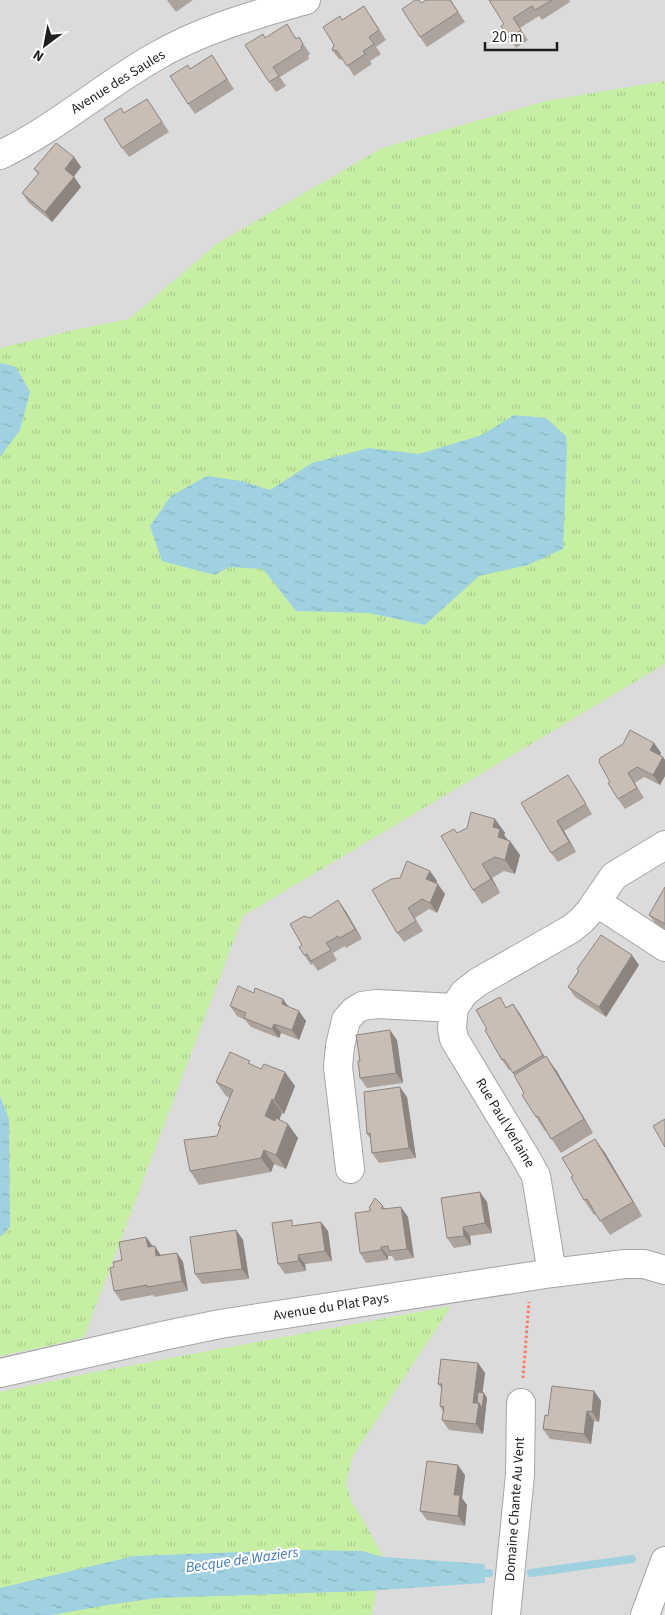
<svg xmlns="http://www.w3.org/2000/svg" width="665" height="1615" font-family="'Source Sans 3',sans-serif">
  <defs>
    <pattern id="grass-tufts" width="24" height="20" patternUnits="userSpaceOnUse" patternTransform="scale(1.25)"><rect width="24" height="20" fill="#c7efa4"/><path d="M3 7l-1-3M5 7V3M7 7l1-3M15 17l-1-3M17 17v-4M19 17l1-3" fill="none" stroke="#aacc8d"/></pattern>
    <pattern id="water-ripples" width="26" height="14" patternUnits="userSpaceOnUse" patternTransform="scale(1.25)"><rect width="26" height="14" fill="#9fd1e1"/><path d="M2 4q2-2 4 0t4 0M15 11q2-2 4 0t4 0" fill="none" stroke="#88b3c1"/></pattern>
  </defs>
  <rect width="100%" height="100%" fill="#f0ece3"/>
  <path fill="#dcdbdb" d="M0,0h665v1609l-2,6h-663z"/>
  <path fill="url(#grass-tufts)" d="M665,81v583l-422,252 -159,421 -23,6 -61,13v-1008l74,-18 55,-11 89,-76 164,-95 164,-47z
    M451,1306l-98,150 -7,28 6,19 13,20 18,34 -11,58h-372v-223l90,-19z"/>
  <path fill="url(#water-ripples)" d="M2,363l14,4 14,25 -10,38 -20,27v-93z
    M514,415l32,3 20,18 1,12 -4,101 -35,16 -49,11 -54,49 -56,-12 -73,-2 -33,-42 -34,-2 -14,8 -53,-14 -12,-35 21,-30 36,-20 35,5 28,9 42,-27 57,-15 50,6 63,-19z
    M0,1096l9,23 1,108 -10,10z
    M301,1550l61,1 21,6 102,7v19l-119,8 -209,7 -49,7 -56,10h-52v-27l134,-32z"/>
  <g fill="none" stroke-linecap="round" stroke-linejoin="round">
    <path stroke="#9fd1e1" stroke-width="8" d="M476,1573h13
      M531,1573l101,-14"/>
    <defs>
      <path id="minor" d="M0,155c55,-26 101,-67 153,-97 47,-28 101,-43 153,-58
        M596,902l69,45
        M350,1169l-12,-102 2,-21 6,-26 8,-9 8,-5 15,-2 77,4
        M552,1273l-16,-97 -10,-18 -72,-119 -2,-11 1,-11 1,-9 10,-15 14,-11 93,-53 11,-9 8,-9 24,-35 51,-31
        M0,1373l167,-38 53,-11 332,-51 73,-9h19l21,6
        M506,1615l14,-140 1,-72
        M645,1615l20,-54"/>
    </defs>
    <use href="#minor" stroke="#a5a5a5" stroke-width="30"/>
    <path stroke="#ff7965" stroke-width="3" stroke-dasharray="2.5 2.5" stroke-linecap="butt" d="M523,1378l6,-76"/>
    <use href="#minor" stroke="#fff" stroke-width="28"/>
  </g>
  <path fill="#aca39d" d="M167,0h26l-17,12z
    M451,0l14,22 -38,25 -7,-10z
    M489,0h80l1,2 -28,18 -3,-4 -19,12 8,12 -12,8 -7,-10 -6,-16z
    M371,16l15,24 -10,7 5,7 -11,7 2,3 -18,12 -10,-16 -5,-1 -7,-9 10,-31z
    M299,37l11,17 -2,2 1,3 -29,18 6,9 -10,6 -7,-10 -3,-44 31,1z
    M212,55l22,34 -39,25 -7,-10 2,-35z
    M147,99l22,33 -40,25 -7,-9 2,-35z
    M74,157l7,10 -7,9 7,11 -29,35 -23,-19 -7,-10 16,-19 -4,-5z
    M654,743l7,10 -1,2 3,2 2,3v16l-5,9 -16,-8 -9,6 9,15 -19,11 -7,-10 -8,-17z
    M575,785l17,29 -28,17 12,21 -18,10 -7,-9 -30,-50z
    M495,819l10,14 -1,2 16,20 -5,19 -11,-3 -12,7 8,15 -18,11 -9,-14 -16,-57z
    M430,871l7,10 -1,2 9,11 -8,19 -8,-4 -14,9 8,13 -19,11 -7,-9 3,-55z
    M665,887v43l-9,-6 -7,-9z
    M345,910l17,29 -16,9 -1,-2 -12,7 4,7 -19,11 -5,-7 -2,1 -7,-10 -2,-10 8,-27z
    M639,965l-33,52 -31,-20 -7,-10 10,-16 -1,-2z
    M513,1004l7,10 25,43 11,13 37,63 -32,20 -15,-22h-1l-9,-14 -12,-24 -13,-24 -2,1 -7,-10 -15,-31 20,-22z
    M230,1006l59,1 17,14 -7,19 -18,-7 -2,5 -28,-11 -6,-7 -8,-4z
    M397,1040l6,43 -36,5 -7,-10v-17z
    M253,1066l42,20 -11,28 -2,-1 -3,6 19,19 -12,31 -12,-5 -3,8 -72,13 -9,-14 27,-35 3,-8 -2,-3 12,-27 -4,-2 -10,-14z
    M407,1097l9,61 -37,5 -7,-10 -2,-15 -3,-4z
    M595,1139l10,14 37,63 -32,19 -14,-21 -2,1 -10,-15 -11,-24z
    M487,1202l5,31 -22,3 1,9 -17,3 -7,-10z
    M383,1206l2,3 23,8 6,41 -19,3 -3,-5h-4v4l-22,3 -6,-10 9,-42 1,-1 -1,-2z
    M321,1222l7,9 4,30 -27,3 1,7 -21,3 -7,-10 17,-39z
    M236,1230l7,10 6,39 -47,5 -7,-10z
    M146,1237l7,9 8,9 16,-2 6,9 5,29 -34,6 -1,-2 -32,6 -7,-10v-24z
    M478,1363l7,10 -3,19 2,1 3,5 -4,36 -34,-4 -7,-10 1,-8 -3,-6 2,-17 -4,-5z
    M594,1391l7,10 -2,21 -5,-1 -3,23 -41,-5 -7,-10 5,-13z
    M465,1475l-3,23 5,7 -2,21 -38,-6 -7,-9z"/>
  <path fill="#8c857f" d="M74,157l7,10 -9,12 -7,-10z
    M74,177l7,10 -29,35 -7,-10z
    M654,743l7,10 -4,7 -7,-10z
    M663,757l2,3v16l-5,9 -7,-10z
    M495,819l10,14 -1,2 6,8v-2l10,14 -5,19 -10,-14 -7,-23 -5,-10z
    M557,821l7,10 12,21 -7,-10z
    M482,864l10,14 8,15 -9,-14z
    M430,871l7,10 -4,8 -7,-10z
    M438,884l7,10 -8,19 -7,-10z
    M338,900l7,10 17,29 -7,-10z
    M632,955l7,10 -33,52 -7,-10z
    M283,999l7,10 -8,-5z
    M513,1004l7,10 29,51 -6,-10z
    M299,1011l7,10 -7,19 -7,-10z
    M274,1024l7,9 -2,5 -7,-9z
    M390,1030l7,10 6,43 -7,-10z
    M546,1056l10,14 37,63 -9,-14z
    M285,1072l10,14 -11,28 -10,-14z
    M400,1087l7,10 9,61 -7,-10z
    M272,1099l10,14 -7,17 -10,-14z
    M288,1124l10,14 -12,31 -10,-14z
    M595,1139l10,14 37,63 -9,-14z
    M264,1150l10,14 -3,8 -10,-14z
    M480,1192l7,10 5,31 -7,-10z
    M401,1207l7,10 6,41 -7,-9z
    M321,1222l7,9 4,30 -7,-10z
    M463,1227l7,9 1,9 -7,-9z
    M236,1230l7,10 6,39 -7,-10z
    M146,1237l7,10h-5z
    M155,1246l6,10h-5z
    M381,1247l7,9v4l-7,-10z
    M177,1253l6,9 5,29 -6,-10z
    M298,1255l7,9 1,7 -7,-10z
    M478,1363l7,10 -4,33 3,-13 3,5 -4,36 -7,-10 -3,-21z
    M594,1391l7,10 -2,21 -7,-10z
    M587,1411l7,10 -3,23 -7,-10z
    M458,1465l7,10 -3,23 5,7 -2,21 -7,-10 -4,-21z"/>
  <path fill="#c8beb6" stroke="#8c857f" d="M415,0h4l2,3 5,-3h24l8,12 -38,25 -18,-28z
    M489,0h63l-17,10 -3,-4 -19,12 8,12 -12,8 -8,-12 3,-2z
    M364,6l15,24 -10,7 5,7 -11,7 2,3 -18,12 -10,-15 -5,-1 2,-5 -11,-18 17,-11 2,4z
    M287,24l9,15 3,-2 4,7 -2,2 1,3 -29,18 6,9 -10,6 -24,-37 18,-11 2,4z
    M212,55l15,24 -39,25 -18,-28 18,-11 2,4z
    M147,99l15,23 -40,26 -18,-29 17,-11 3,5z
    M56,143l18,14 -9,12 9,8 -29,35 -23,-19 17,-20 -5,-4z
    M630,730l24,13 -4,7 13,7 -10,18 -16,-8 -9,6 9,15 -19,11 -10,-16 2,-1 -11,-20 1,-4 23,-14z
    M568,775l18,29 -29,17 12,21 -18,11 -30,-50z
    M471,812l24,7 -2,8 7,2 -2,8 12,4 -5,19 -10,-3 -13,7 9,15 -18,11 -32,-54 13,-7 3,4 10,-5z
    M407,861l23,10 -4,8 12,5 -8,19 -8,-4 -14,9 8,13 -19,12 -25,-43 19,-11 9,-1z
    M665,887v37l-16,-9z
    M338,900l17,29 -15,9 -2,-2 -12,7 5,7 -20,11 -4,-7 -3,1 -5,-8 3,-2 -12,-21 14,-8 6,2z
    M601,935l31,20 -33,52 -31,-20 11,-16 -2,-2z
    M238,986l16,7 1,-5 28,11 -1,5 17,7 -7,19 -18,-6 -2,5 -28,-11 2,-5 -16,-7z
    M500,997l6,11 7,-4 30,51 -30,18 -9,-14 -2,1 -7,-12 -10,-18 2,-1 -11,-19z
    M390,1030l6,43 -36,5 -2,-17h2l-4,-26z
    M230,1052l20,9 -2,2 13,6 3,-5 21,8 -11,28 -2,-1 -7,17 10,5 1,-3 12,6 -12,31 -12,-5 -3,8 -71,13 -6,-31 33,-4 4,-10 -3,-1 15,-35 -17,-8z
    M546,1056l38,63 -33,20 -13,-23 -2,1 -14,-22 2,-2 -10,-18z
    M400,1087l9,61 -37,5 -2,-20 -3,1 -3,-42z
    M665,1119v28l-12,-21z
    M595,1139l38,63 -33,19 -13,-22 -3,1 -13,-23 2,-1 -11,-18z
    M480,1192l5,31 -22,4 1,9 -17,2 -6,-40z
    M375,1198l8,8 -2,2 2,1 18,-2 6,42 -18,2 -1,-5 -7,1v3l-21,3 -5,-40 14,-2 2,-1 -2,-2z
    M292,1220v6l29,-4 4,29 -27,4 1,6 -21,3 -6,-41z
    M236,1230l6,39 -47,5 -5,-37z
    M146,1237l2,10 7,-1 1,10 21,-3 5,28 -35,6v-2l-33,6 -4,-23 4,-1 -1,-5 9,-2 -3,-18z
    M441,1359l37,4 -5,40h6l-3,21 -34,-4 2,-13 -4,-1 2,-22h-4z
    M552,1386l42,5 -2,21 -5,-1 -3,23 -41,-5 2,-14 3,1z
    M478,1392l6,1 -2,15 -3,-5h-2z
    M427,1461l31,4 -4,30h6l-2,21 -38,-5z"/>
  <g text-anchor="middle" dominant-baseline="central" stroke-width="4.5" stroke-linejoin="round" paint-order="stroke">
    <g font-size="14" fill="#1e1e1e" stroke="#fff">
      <text transform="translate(118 82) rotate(-32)">Avenue des Saules</text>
      <text transform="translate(505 1123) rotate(59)">Rue Paul Verlaine</text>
      <text transform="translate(331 1307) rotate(-9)">Avenue du Plat Pays</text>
      <text transform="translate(515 1509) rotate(-86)">Domaine Chante Au Vent</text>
    </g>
    <g font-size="15" font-style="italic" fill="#4279b6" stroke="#fff">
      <text transform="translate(242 1560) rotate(-8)">Becque de Waziers</text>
    </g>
  </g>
  <g transform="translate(45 45) rotate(212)" stroke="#ffffff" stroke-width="4" paint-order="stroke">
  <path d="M0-4L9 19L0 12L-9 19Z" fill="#1e1e1e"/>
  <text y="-8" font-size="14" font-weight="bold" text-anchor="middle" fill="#1e1e1e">N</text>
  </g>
  <path d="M485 42v8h72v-8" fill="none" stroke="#1e1e1e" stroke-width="2.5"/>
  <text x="492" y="42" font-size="15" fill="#1e1e1e" stroke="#ffffff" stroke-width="4" paint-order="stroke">20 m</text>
</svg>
